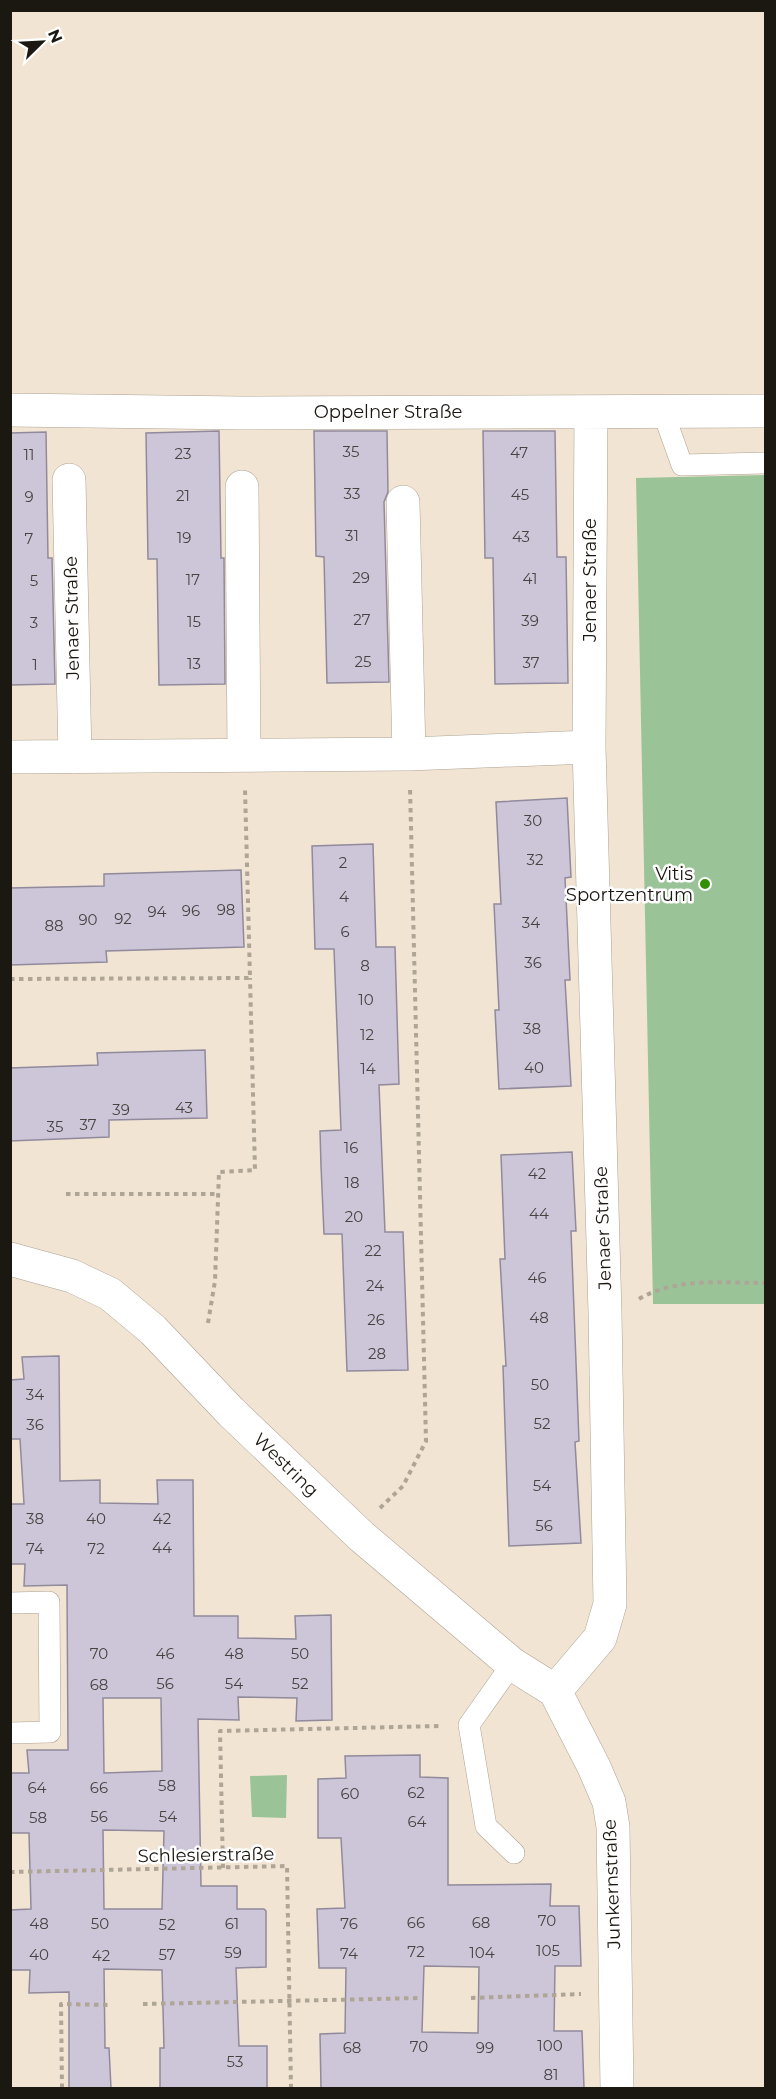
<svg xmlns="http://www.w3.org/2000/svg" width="776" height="2099" font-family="Montserrat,sans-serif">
  <rect width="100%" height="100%" fill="#f1e4d3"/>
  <path fill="#9bc398" d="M765,475v829h-112l-17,-826z
    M287,1775l-1,43 -34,-1 -2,-41z"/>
  <path fill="#cdc6d9" stroke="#908a9c" stroke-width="1.5" fill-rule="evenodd" d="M219,431l2,127h3l1,126 -66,1 -2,-126h-9l-2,-126z
    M314,431h73l1,61 -4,10 5,180 -62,1 -3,-126 -8,-1z
    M483,431h72l2,126h9l2,126 -73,1 -2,-126h-8z
    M46,432l2,126h4l3,126 -45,1v-252z
    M567,798l4,79 -6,1 5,102h-5l6,106 -72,3 -4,-79h4l-5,-106h7l-5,-102z
    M373,844l3,103h19l4,137 -20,1 6,147h18l5,138 -61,1 -5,-137h-18l-3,-68 -1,-35 21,-1 -7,-181h-19l-3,-103z
    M241,870l3,77 -138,4 1,11 -97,3v-77l94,-2v-12z
    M205,1050l2,68 -98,2v17l-99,4v-73l88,-3 -1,-12z
    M572,1152l4,79h-5l8,210 -4,1 6,101 -72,3 -6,-180h3l-6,-107h5l-4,-104z
    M59,1356l1,125 40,-1v23l58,1 -1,-24h36l1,136h44v22l58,1 -1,-23 36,-1 1,105 -36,1 1,-23 -59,-1 1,23 -41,-1 3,167h36v23h27l2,2v56l-30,1 3,78h28v42h-107v-40h4l-2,-78 -58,-1 1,79h4l2,40h-42v-96l-40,1 1,-23h-20v-60l21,-1 -2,-76h-19v-60h19l-2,-23h41l-1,-165 -43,1 1,-22h-15v-60h14l-4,-65h-10v-59l14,-1 -2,-22zM103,1698h58l1,73 -58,2zM103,1830l61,1 -2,78h-58z
    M420,1755v22l28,1v107l103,-1 -1,22h29l2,60h-26l-1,65h28l2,57h-263l-1,-54 25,-1 1,-65h-27l-2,-59 28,-1 -4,-70h-23v-59l28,-1 -1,-22zM424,1966l55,1 -1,66 -56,-1z"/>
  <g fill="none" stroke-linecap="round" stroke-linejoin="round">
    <defs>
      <path id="service" d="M663,412l19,53 84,-2
        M10,1603l39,-1 1,130 -40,1
        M512,1664l-43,61 17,101 28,27"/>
      <path id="minor" d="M10,410l231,3 525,-2
        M69,480l6,277
        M242,487l2,268
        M403,502l6,252
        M10,757l399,-3 180,-7
        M10,1259l62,17 38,18 43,36 78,82 130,124 151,128 43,27 39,76 15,35 4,25 4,261
        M555,1691l45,-53 10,-34 -5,-291 -16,-566 2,-335"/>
    </defs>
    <use href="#service" stroke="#aea292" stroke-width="22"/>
    <use href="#minor" stroke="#aea292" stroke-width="34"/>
    <path stroke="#afa597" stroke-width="4" stroke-dasharray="4.5 4.5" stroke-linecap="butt" d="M10,979l240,-1 -5,-189
      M66,1194h153
      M639,1299c37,-22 85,-16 127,-16
      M208,1323l7,-42 4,-109 36,-2 -5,-192
      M380,1508l23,-22 23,-45 -16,-654
      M223,1868l-3,-137 221,-5
      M10,1872l277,-6 4,222
      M471,1998l110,-4
      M143,2004l278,-6
      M62,2088l-1,-84 49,1"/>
    <use href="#service" stroke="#fff" stroke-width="21"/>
    <use href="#minor" stroke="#fff" stroke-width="33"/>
  </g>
  <circle fill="#339005" stroke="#fff" stroke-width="2" cx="705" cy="884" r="6"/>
  <g text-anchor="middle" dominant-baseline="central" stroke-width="5" stroke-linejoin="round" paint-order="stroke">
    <g font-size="15" fill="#484343">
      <text x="351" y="451">35</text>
      <text x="519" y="452">47</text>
      <text x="183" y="453">23</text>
      <text x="29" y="454">11</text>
      <text x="352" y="493">33</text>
      <text x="520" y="494">45</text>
      <text x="183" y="495">21</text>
      <text x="29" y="496">9</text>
      <text x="352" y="535">31</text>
      <text x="521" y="536">43</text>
      <text x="184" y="537">19</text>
      <text x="29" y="538">7</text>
      <text x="361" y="577">29</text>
      <text x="530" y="578">41</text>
      <text x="193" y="579">17</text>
      <text x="34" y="580">5</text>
      <text x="362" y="619">27</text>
      <text x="530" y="620">39</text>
      <text x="194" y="621">15</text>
      <text x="34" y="622">3</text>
      <text x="363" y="661">25</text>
      <text x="531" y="662">37</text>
      <text x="194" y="663">13</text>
      <text x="35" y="664">1</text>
      <text x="533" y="820">30</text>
      <text x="535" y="859">32</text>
      <text x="343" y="862">2</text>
      <text x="344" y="896">4</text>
      <text x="226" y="909">98</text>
      <text x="191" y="910">96</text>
      <text x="157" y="911">94</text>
      <text x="123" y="918">92</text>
      <text x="88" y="919">90</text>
      <text x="531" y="922">34</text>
      <text x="54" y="925">88</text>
      <text x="345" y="931">6</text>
      <text x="533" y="962">36</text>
      <text x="365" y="965">8</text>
      <text x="366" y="999">10</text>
      <text x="532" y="1028">38</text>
      <text x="367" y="1034">12</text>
      <text x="534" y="1067">40</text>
      <text x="368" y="1068">14</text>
      <text x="184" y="1107">43</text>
      <text x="121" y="1109">39</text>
      <text x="88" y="1124">37</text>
      <text x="55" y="1126">35</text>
      <text x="351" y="1147">16</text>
      <text x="537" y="1173">42</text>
      <text x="352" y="1182">18</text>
      <text x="539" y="1213">44</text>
      <text x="354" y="1216">20</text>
      <text x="373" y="1250">22</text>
      <text x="537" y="1277">46</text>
      <text x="375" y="1285">24</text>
      <text x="539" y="1317">48</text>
      <text x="376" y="1319">26</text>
      <text x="377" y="1353">28</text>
      <text x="540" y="1384">50</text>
      <text x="35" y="1394">34</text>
      <text x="542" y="1423">52</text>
      <text x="35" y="1424">36</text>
      <text x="542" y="1485">54</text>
      <text x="35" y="1518">38</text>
      <text x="96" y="1518">40</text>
      <text x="162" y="1518">42</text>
      <text x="544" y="1525">56</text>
      <text x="162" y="1547">44</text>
      <text x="35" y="1548">74</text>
      <text x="96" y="1548">72</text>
      <text x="99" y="1653">70</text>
      <text x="165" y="1653">46</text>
      <text x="234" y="1653">48</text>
      <text x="300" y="1653">50</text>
      <text x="165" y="1683">56</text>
      <text x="234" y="1683">54</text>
      <text x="300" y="1683">52</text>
      <text x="99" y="1684">68</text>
      <text x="167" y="1785">58</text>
      <text x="37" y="1787">64</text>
      <text x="99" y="1787">66</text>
      <text x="416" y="1792">62</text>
      <text x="350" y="1793">60</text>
      <text x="99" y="1816">56</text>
      <text x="168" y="1816">54</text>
      <text x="38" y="1817">58</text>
      <text x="417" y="1821">64</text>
      <text x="547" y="1920">70</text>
      <text x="416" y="1922">66</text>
      <text x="481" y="1922">68</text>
      <text x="39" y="1923">48</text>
      <text x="100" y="1923">50</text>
      <text x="232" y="1923">61</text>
      <text x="349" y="1923">76</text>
      <text x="167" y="1924">52</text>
      <text x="548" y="1950">105</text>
      <text x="416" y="1951">72</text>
      <text x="233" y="1952">59</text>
      <text x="482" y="1952">104</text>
      <text x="349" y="1953">74</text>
      <text x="39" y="1954">40</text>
      <text x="167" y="1954">57</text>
      <text x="101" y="1955">42</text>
      <text x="550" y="2045">100</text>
      <text x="419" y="2046">70</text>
      <text x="352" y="2047">68</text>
      <text x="485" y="2047">99</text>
      <text x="235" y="2061">53</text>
      <text x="551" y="2074">81</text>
    </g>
    <g font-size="18" fill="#1b1711" stroke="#fff">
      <text x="388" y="412">Oppelner Straße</text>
      <text transform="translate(590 580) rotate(-90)">Jenaer Straße</text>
      <text transform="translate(72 618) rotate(-91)">Jenaer Straße</text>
      <text transform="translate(603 1228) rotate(-92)">Jenaer Straße</text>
      <text transform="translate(286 1465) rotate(44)">Westring</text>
      <text transform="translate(206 1855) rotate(-1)">Schlesierstraße</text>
      <text transform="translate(612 1884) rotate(-92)">Junkernstraße</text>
    </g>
    <g font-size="18" fill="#1b1711" stroke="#fff" text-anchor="end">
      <text x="693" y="874">Vitis<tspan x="693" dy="21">Sportzentrum</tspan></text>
    </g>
  </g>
  <rect width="776" height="2099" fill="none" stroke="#1b1711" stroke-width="24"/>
  <g transform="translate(42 42) rotate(66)" stroke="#ffffff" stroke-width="4.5" paint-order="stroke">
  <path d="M0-4.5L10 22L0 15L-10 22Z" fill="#1b1711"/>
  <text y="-9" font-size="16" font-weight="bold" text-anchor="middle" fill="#1b1711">N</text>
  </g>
</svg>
